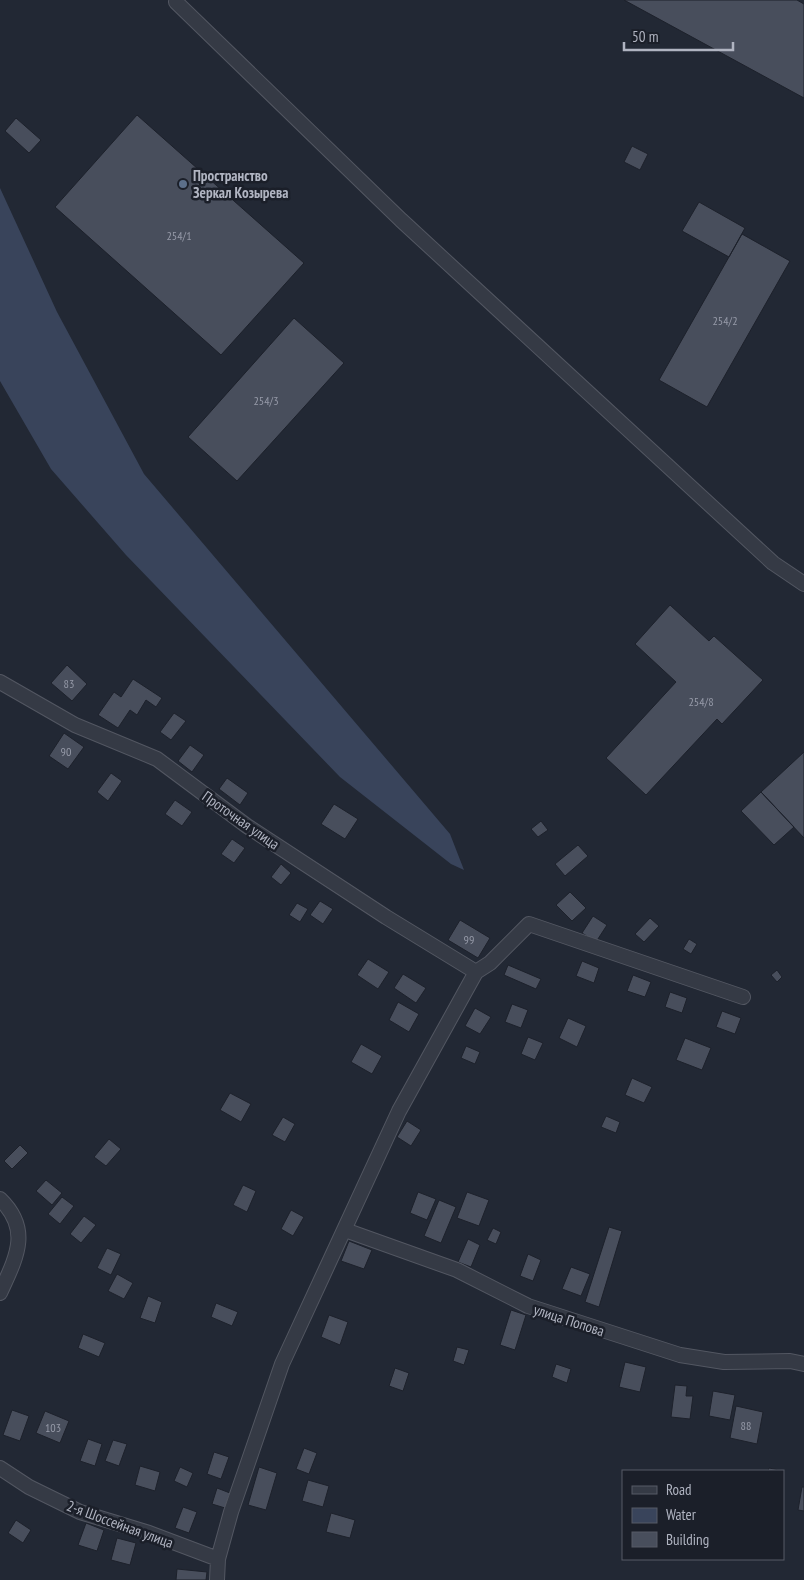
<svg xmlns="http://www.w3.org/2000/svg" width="804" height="1580" font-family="'PT Sans Narrow',sans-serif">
  <rect width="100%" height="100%" fill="#222834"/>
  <path fill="#39445b" d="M0,188l57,124 87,162 306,360 14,36 -13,-6 -111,-87 -214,-222 -75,-86 -51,-88z"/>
  <path fill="#484e5c" stroke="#1d212b" d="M624,0h173l7,4v94z
    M137,115l167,148 -83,92 -166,-148z
    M16,118l25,22 -12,13 -24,-22z
    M632,146l16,8 -8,16 -16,-8z
    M699,202l46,26 -16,29 -47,-26z
    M742,234l48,27 -83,146 -48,-27z
    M294,318l50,45 -107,118 -49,-44z
    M670,605l39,36 5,-5 49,44 -41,44 -5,-5 -71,76 -40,-37 70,-76 -41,-38z
    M67,665l20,19 -15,17 -21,-18z
    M133,679l29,19 -6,9 -10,-7 -9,15 -7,-5 -12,18 -20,-13 16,-23 7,5z
    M174,713l12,8 -15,19 -11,-8z
    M64,733l20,14 -16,22 -19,-13z
    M190,745l14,10 -12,17 -14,-11z
    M804,752v86l-43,-46z
    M111,773l11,8 -14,20 -11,-9z
    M227,778l21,15 -8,12 -21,-16z
    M761,792l33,35 -20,18 -33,-34z
    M175,800l17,12 -10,14 -17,-12z
    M334,804l24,15 -13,20 -24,-15z
    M541,821l7,9 -10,7 -7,-8z
    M232,839l13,9 -11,15 -13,-9z
    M578,845l10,11 -23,20 -10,-12z
    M281,864l10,9 -10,12 -10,-8z
    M570,892l16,16 -14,13 -16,-16z
    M320,901l13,8 -10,15 -13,-9z
    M297,903l11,6 -8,13 -11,-7z
    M593,916l14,9 -11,17 -14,-9z
    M650,918l9,8 -15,16 -9,-8z
    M460,920l30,18 -12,20 -30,-18z
    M689,939l8,5 -6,10 -8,-5z
    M368,959l21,13 -11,17 -21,-14z
    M582,961l17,7 -5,15 -18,-7z
    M508,965l33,14 -5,10 -32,-14z
    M777,970l5,7 -5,5 -6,-7z
    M403,974l23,14 -10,15 -22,-15z
    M633,975l18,7 -6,15 -18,-6z
    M670,992l17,6 -5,15 -17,-6z
    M398,1002l21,12 -10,18 -20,-12z
    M512,1004l16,6 -7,18 -16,-6z
    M475,1008l16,9 -11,17 -15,-8z
    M722,1011l19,7 -6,16 -19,-7z
    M568,1018l18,8 -9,21 -18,-9z
    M528,1037l15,6 -8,17 -14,-6z
    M685,1038l26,10 -9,22 -26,-10z
    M361,1044l21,12 -10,18 -21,-12z
    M466,1046l14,6 -5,12 -14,-6z
    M632,1078l20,9 -8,16 -19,-8z
    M230,1093l21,11 -10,18 -21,-12z
    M606,1116l14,6 -4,11 -15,-6z
    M283,1117l12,7 -10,18 -13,-7z
    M407,1121l14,9 -10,16 -14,-9z
    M109,1139l12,10 -15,17 -12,-9z
    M20,1145l8,8 -16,16 -8,-8z
    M46,1180l16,13 -10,12 -16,-14z
    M243,1185l13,6 -9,21 -14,-7z
    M418,1192l18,7 -9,21 -17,-7z
    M467,1192l22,8 -10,26 -22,-8z
    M62,1197l12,9 -14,18 -12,-10z
    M439,1200l17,7 -15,36 -17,-7z
    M291,1210l13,7 -11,19 -12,-7z
    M84,1216l12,9 -15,18 -11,-9z
    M609,1227l13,4 -23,76 -14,-5z
    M493,1228l8,4 -5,12 -9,-4z
    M468,1239l12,6 -9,22 -13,-5z
    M349,1241l23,9 -8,19 -23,-8z
    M107,1248l14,6 -10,21 -14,-7z
    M528,1254l13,6 -8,21 -13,-5z
    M571,1267l19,7 -9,22 -19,-7z
    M117,1274l16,9 -9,16 -16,-8z
    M148,1296l14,6 -7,21 -15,-5z
    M216,1303l22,9 -6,14 -21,-9z
    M511,1310l15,5 -11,35 -15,-5z
    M329,1315l19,7 -8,23 -19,-8z
    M83,1334l22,9 -6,14 -21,-9z
    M457,1347l12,3 -5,15 -11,-4z
    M625,1362l21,5 -6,25 -21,-5z
    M556,1364l15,5 -4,14 -15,-6z
    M395,1368l14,5 -6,18 -14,-5z
    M675,1385l12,1 -1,10h7l-3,23 -19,-2z
    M713,1391l22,4 -5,25 -21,-4z
    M736,1406l27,6 -6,32 -27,-6z
    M12,1410l17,6 -9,25 -17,-6z
    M45,1411l24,10 -9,22 -24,-10z
    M88,1439l14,5 -7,22 -15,-5z
    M113,1440l14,4 -8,22 -14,-5z
    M304,1448l13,5 -8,21 -13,-5z
    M214,1452l15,5 -8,22 -14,-5z
    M140,1466l20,6 -5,19 -20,-6z
    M180,1467l13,6 -6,14 -13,-6z
    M259,1467l18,6 -11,37 -18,-5z
    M769,1468l15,3 -1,4v-4h-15z
    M308,1480l21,6 -6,21 -21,-6z
    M802,1487h2v24l-6,-1z
    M217,1488l13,5 -5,15 -13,-4z
    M183,1507l14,5 -8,21 -14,-5z
    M331,1513l24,7 -5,18 -24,-6z
    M16,1520l15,10 -8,13 -15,-10z
    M86,1523l18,7 -7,21 -19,-6z
    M117,1538l19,5 -6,22 -19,-5z
    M177,1569l30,3 -1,8h-30z"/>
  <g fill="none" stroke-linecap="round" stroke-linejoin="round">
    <defs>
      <path id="minor" d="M176,2l225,218 372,343 31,21
        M0,682l75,43 82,34 90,67 139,91 90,55
        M0,1199c32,31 16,59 0,94
        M345,1230l112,40 71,36 152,49 44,7 66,-1 14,3
        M0,1468l29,19 51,25 69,21 69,26
        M217,1580l1,-21 13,-47 51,-148 117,-253 77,-139 14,-9 39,-39 214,73"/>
    </defs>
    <use href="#minor" stroke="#535762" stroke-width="16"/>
    <use href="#minor" stroke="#353a45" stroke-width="14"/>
  </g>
  <circle fill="#5c6f8a" stroke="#1b1f29" stroke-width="2" cx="183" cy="184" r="5"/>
  <g text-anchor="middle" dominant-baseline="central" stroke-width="5" stroke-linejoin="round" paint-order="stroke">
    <g font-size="12" fill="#969aa8">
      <text x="179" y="235">254/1</text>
      <text x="725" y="320">254/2</text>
      <text x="266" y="400">254/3</text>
      <text x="69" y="683">83</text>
      <text x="701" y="701">254/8</text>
      <text x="66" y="751">90</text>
      <text x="469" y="939">99</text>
      <text x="746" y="1425">88</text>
      <text x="53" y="1427">103</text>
    </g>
    <g font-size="15" font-weight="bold" fill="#b0b4c1" stroke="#1b1f29" text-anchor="start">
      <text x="193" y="175">Пространство<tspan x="193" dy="17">Зеркал Козырева</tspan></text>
    </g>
    <g font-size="15" fill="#b0b4c1" stroke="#1b1f29">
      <text transform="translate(241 820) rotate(35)">Проточная улица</text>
      <text transform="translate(569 1320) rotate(18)">улица Попова</text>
      <text transform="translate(120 1524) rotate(20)">2-я Шоссейная улица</text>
    </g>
  </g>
  <rect x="622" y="1470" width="162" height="90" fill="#1b1f29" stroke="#575b66"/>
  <rect x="632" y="1486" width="25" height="8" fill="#353a45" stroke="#575b66"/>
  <text x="666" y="1495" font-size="15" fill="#b0b4c1">Road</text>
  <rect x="632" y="1508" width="25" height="15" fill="#39445b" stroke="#575b66"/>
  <text x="666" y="1520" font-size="15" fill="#b0b4c1">Water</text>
  <rect x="632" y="1532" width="25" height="15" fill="#484e5c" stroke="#575b66"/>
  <text x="666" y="1545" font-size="15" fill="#b0b4c1">Building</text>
  <path d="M624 42v8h109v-8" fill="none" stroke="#b0b4c1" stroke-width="2.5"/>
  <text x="632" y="42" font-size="15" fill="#b0b4c1" stroke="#1b1f29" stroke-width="4" paint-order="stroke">50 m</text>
</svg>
